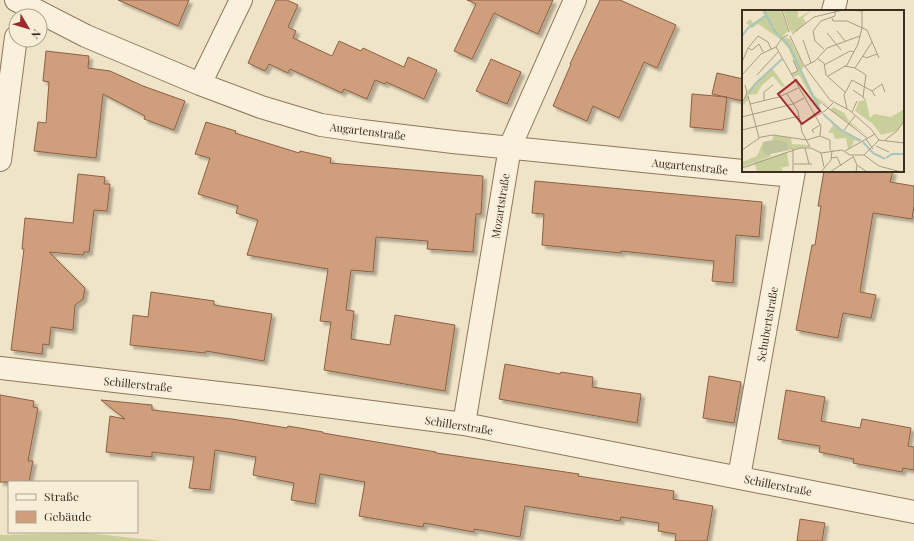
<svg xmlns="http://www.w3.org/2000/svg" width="914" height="541" font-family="'Playfair Display',serif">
  <defs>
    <filter id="shadow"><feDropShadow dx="3.5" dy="3.5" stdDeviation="1" flood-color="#0004"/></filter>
  </defs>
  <rect width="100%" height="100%" fill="#f0e4c8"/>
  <path fill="#c9cf9b" d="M87,533l75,8h-162v-6z"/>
  <path fill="#cf9f7d" stroke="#8d5f41" filter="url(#shadow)" d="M118,0h71l-11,26z
    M276,0h11l11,5 -10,22 8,4 -3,7 39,18 7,-15 22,10 2,-3 41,19 4,-10 29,13 -13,29 -38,-17 -1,2 -10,-4 -8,19 -23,-10 -2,4 -52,-24 -2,4 -19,-9 -4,7 -17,-8z
    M467,0h86l-15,34 -44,-21 -22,46 -18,-8 22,-47z
    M600,0h20l56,25 -19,43 -13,-6 -25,56 -26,-12 -6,15 -34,-15 18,-42h-1z
    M46,51l43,5 -1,12 22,3 33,15 42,15 -11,29 -30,-11 1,-3 -42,-22 -7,64 -62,-7 4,-29 8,1 3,-41 -6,-1z
    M491,59l30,13 -14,32 -31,-13z
    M717,73l26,6v22l-31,-7z
    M692,94l35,3 -4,33 -33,-3z
    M206,122l30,9 -1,2 64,20 1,-2 31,7 -1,5 153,13 -2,38h-5l-3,38 -46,-3 1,-8 -52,-4 -3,35 -22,-2 -5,40 8,1 -3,28 39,6 5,-30 60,10 -10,66 -121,-21 7,-48 -11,-1 8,-52 -81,-14 11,-35 -22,-7 2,-7 -40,-12 12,-36 -15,-4z
    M824,171h69l-3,11 24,4v20l-2,13 -39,-6 -13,79 16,3 -5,23 -28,-5 -5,25 -42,-8 16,-85h3l6,-39h-3z
    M78,174l27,3 -1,7h6l-3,27 -13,-1 -5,42h-5l-1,3 -34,-3 36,36 -2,11 -8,6 -2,25 -22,-3 -2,18 -6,-1 -1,10 -31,-4 13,-101h-2l3,-31 48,5z
    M535,181l227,21 -3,35 -23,-2 -3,48 -21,-2 2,-20 -93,-10v2l-79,-8 2,-31 -12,-1z
    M151,292l63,9v4l58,9 -8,47 -58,-10 -1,2 -75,-8 3,-30 15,2z
    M505,364l55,10 1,-2 32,5 -1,10 49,7 -4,29 -138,-24z
    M709,376l32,6 -7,41 -31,-5z
    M786,390l39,7 -4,24 39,7 2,-9 49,9 -3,18 6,1v23l-11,-2 -1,4 -49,-9 1,-4 -35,-7 1,-6 -42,-7z
    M0,395l34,6 -1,6 5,1 -10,53h5l-4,21h-29z
    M101,400l51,5v5l80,9 55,9 1,-2 35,6v1l113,19v1l143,21 -1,2 96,15 -1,8 40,7 -6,35h-32l1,-7 -18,-3 1,-8 -38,-6 -1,4 -95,-15 -5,31 -46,-8v3l-50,-9 -1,4 -64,-11 6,-34 -45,-8 -5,30 -24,-4 3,-17 -41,-8 3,-18 -41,-7 -5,40 -21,-2 5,-31 -42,-5v5l-46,-5 4,-36 15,3z
    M800,519l25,4 -3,18h-25z"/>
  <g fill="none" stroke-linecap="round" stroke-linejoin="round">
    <defs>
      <path id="minor" d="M16,0l70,36 114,48 61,23 60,18 41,6 91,11 290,29
        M833,11l3,-11
        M200,84l41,-84
        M0,160l16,-123
        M743,171l50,5
        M0,368l264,30 200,26 450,88
        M464,424l46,-277 65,-147
        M739,477l55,-306"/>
    </defs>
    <use href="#minor" stroke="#8d765c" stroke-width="24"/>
    <use href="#minor" stroke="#faf1dc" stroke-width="22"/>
  </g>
  <g text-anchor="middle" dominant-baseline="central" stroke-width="3" stroke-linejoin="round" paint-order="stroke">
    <g font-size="11" fill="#3d2e20" stroke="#f7eed8">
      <text transform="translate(368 131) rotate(7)">Augartenstraße</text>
      <text transform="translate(690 166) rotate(6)">Augartenstraße</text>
      <text transform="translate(500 206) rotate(-81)">Mozartstraße</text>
      <text transform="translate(767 324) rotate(-80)">Schubertstraße</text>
      <text transform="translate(138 384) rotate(6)">Schillerstraße</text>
      <text transform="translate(459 425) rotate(9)">Schillerstraße</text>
      <text transform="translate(778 485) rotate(11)">Schillerstraße</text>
    </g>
  </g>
  <g transform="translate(742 10)">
    <rect width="162" height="162" fill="#f0e4c8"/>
    <path d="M20,0h19l7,21 -6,6 8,2 14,28 -3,3 12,25 16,11 -7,-3 -4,4 4,5 -8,-10 -15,-27 -5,2 -2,-3 6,-3 -9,-22 -9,-10 -22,-15 -6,4 -6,-5 4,-4 3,4 3,-2 8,-6zM41,0h15v8l14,-8 -9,8 3,4 -10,10 -2,-2v2l-4,-1zM30,58l13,18 -3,1 -9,-11 -11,9 -5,9 -9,1 1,4 -7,7 5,-15zM124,90l4,18 4,-4 17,3 13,-8v12l-7,10 -16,4 -8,-11 -18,-13 4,-10zM91,97l11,6 5,8 20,16 -39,-27zM80,103l19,17 20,12 -7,-2 -2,6 -4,3 -2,-11 -11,1 -2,-6h-5l5,-8zM32,125l17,3 1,6 17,1v2l-20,3 -1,-7 -19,-2 2,15 -29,11v-5l15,-6 6,-14 9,-2zM45,142l2,14 -13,3 6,-1 1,4h-26l-2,-8 -13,7 14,-9z" fill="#c9cf9b"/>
    <path d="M35,130l11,3 1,7 -23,5 -4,-6 2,-7z" fill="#bfc49a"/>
    <path fill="none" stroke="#a9c4bc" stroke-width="2" d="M22,0l9,19 8,9M0,26l6,-8 18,-12M41,29l6,7 32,66M7,83l6,-9 27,-25M81,104l18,16 20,11M121,132l10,11 12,6M144,148l6,-4h12"/>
    <path fill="none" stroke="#a89b85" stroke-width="1" d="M40,0l7,22M104,0l16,1M90,8l1,3h14l20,9 12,28M95,21l8,10M85,23l14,17M50,24l22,-17 29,-7M48,26l13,28 27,36 19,10 22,19 8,11 25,3M61,30l8,23M34,37l45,79 -1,10M6,38l4,2 7,-6 4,8M82,39l-9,-8 -2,-10 8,-10 14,-5v-6M121,46l3,2 11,-4M76,49l6,4 2,12 19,17M0,52l6,-14 10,-12 10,6 3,7M82,55l26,-14 4,1M63,56l10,-5 12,-13 33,-12M103,56l10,2 11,7 -3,22 2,3M113,58l17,-26M49,64l7,-3 -5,-11M0,65l19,-21 15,-7 6,-9 6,-3M15,65l21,-23M86,66l19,-11 11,-21 4,-16v-18M111,80l10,7M130,81l10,-7 3,8M45,84l11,17 4,21 8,15M6,86l11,42M22,91v-9l9,-7M0,93l5,-10 -2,-8M8,94l29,-7 19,-9M81,94l44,34M105,99l-3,-14 8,-15 20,11 3,5M110,102l5,-11M0,107l51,-13 11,-6M59,114l24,-13 8,-8M0,120l57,-14M102,120l11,-14M72,123l-2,-3 8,-5M124,129l7,10M143,130l12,-9 7,-10M134,136l13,6M63,138l4,16M51,139v23M0,140l19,-13 12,-2 34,5 13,-4 10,4v10M103,141l30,-17M79,143l3,14M122,145l15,11 22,6M111,146l4,9 -1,7M89,148l6,-1 4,9M52,154h18M115,155l10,7M0,158l58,-20h11l10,5 21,-3 8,5h14l15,-15M79,162l10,-12 1,-10M88,162l23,-15"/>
    <path fill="#9e2a2b" fill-opacity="0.15" stroke="#9e2a2b" stroke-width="2" d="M54,70l24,31 -18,13 -24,-30z"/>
    <rect width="162" height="162" fill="none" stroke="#3d2e20" stroke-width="2"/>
  </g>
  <rect x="8" y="481" width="130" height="52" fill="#f7eed8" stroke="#ada18e"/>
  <rect x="16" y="494" width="20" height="6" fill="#faf1dc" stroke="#ada18e"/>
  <text x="44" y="501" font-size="12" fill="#3d2e20">Straße</text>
  <rect x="16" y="511" width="20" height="12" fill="#cf9f7d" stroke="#ada18e"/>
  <text x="44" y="521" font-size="12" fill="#3d2e20">Gebäude</text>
  <g transform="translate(28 28) rotate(128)"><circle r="19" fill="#f7eed8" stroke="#ada18e"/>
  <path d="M0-3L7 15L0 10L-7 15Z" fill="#9e2a2b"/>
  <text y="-6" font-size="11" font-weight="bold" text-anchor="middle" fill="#3d2e20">N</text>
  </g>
</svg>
